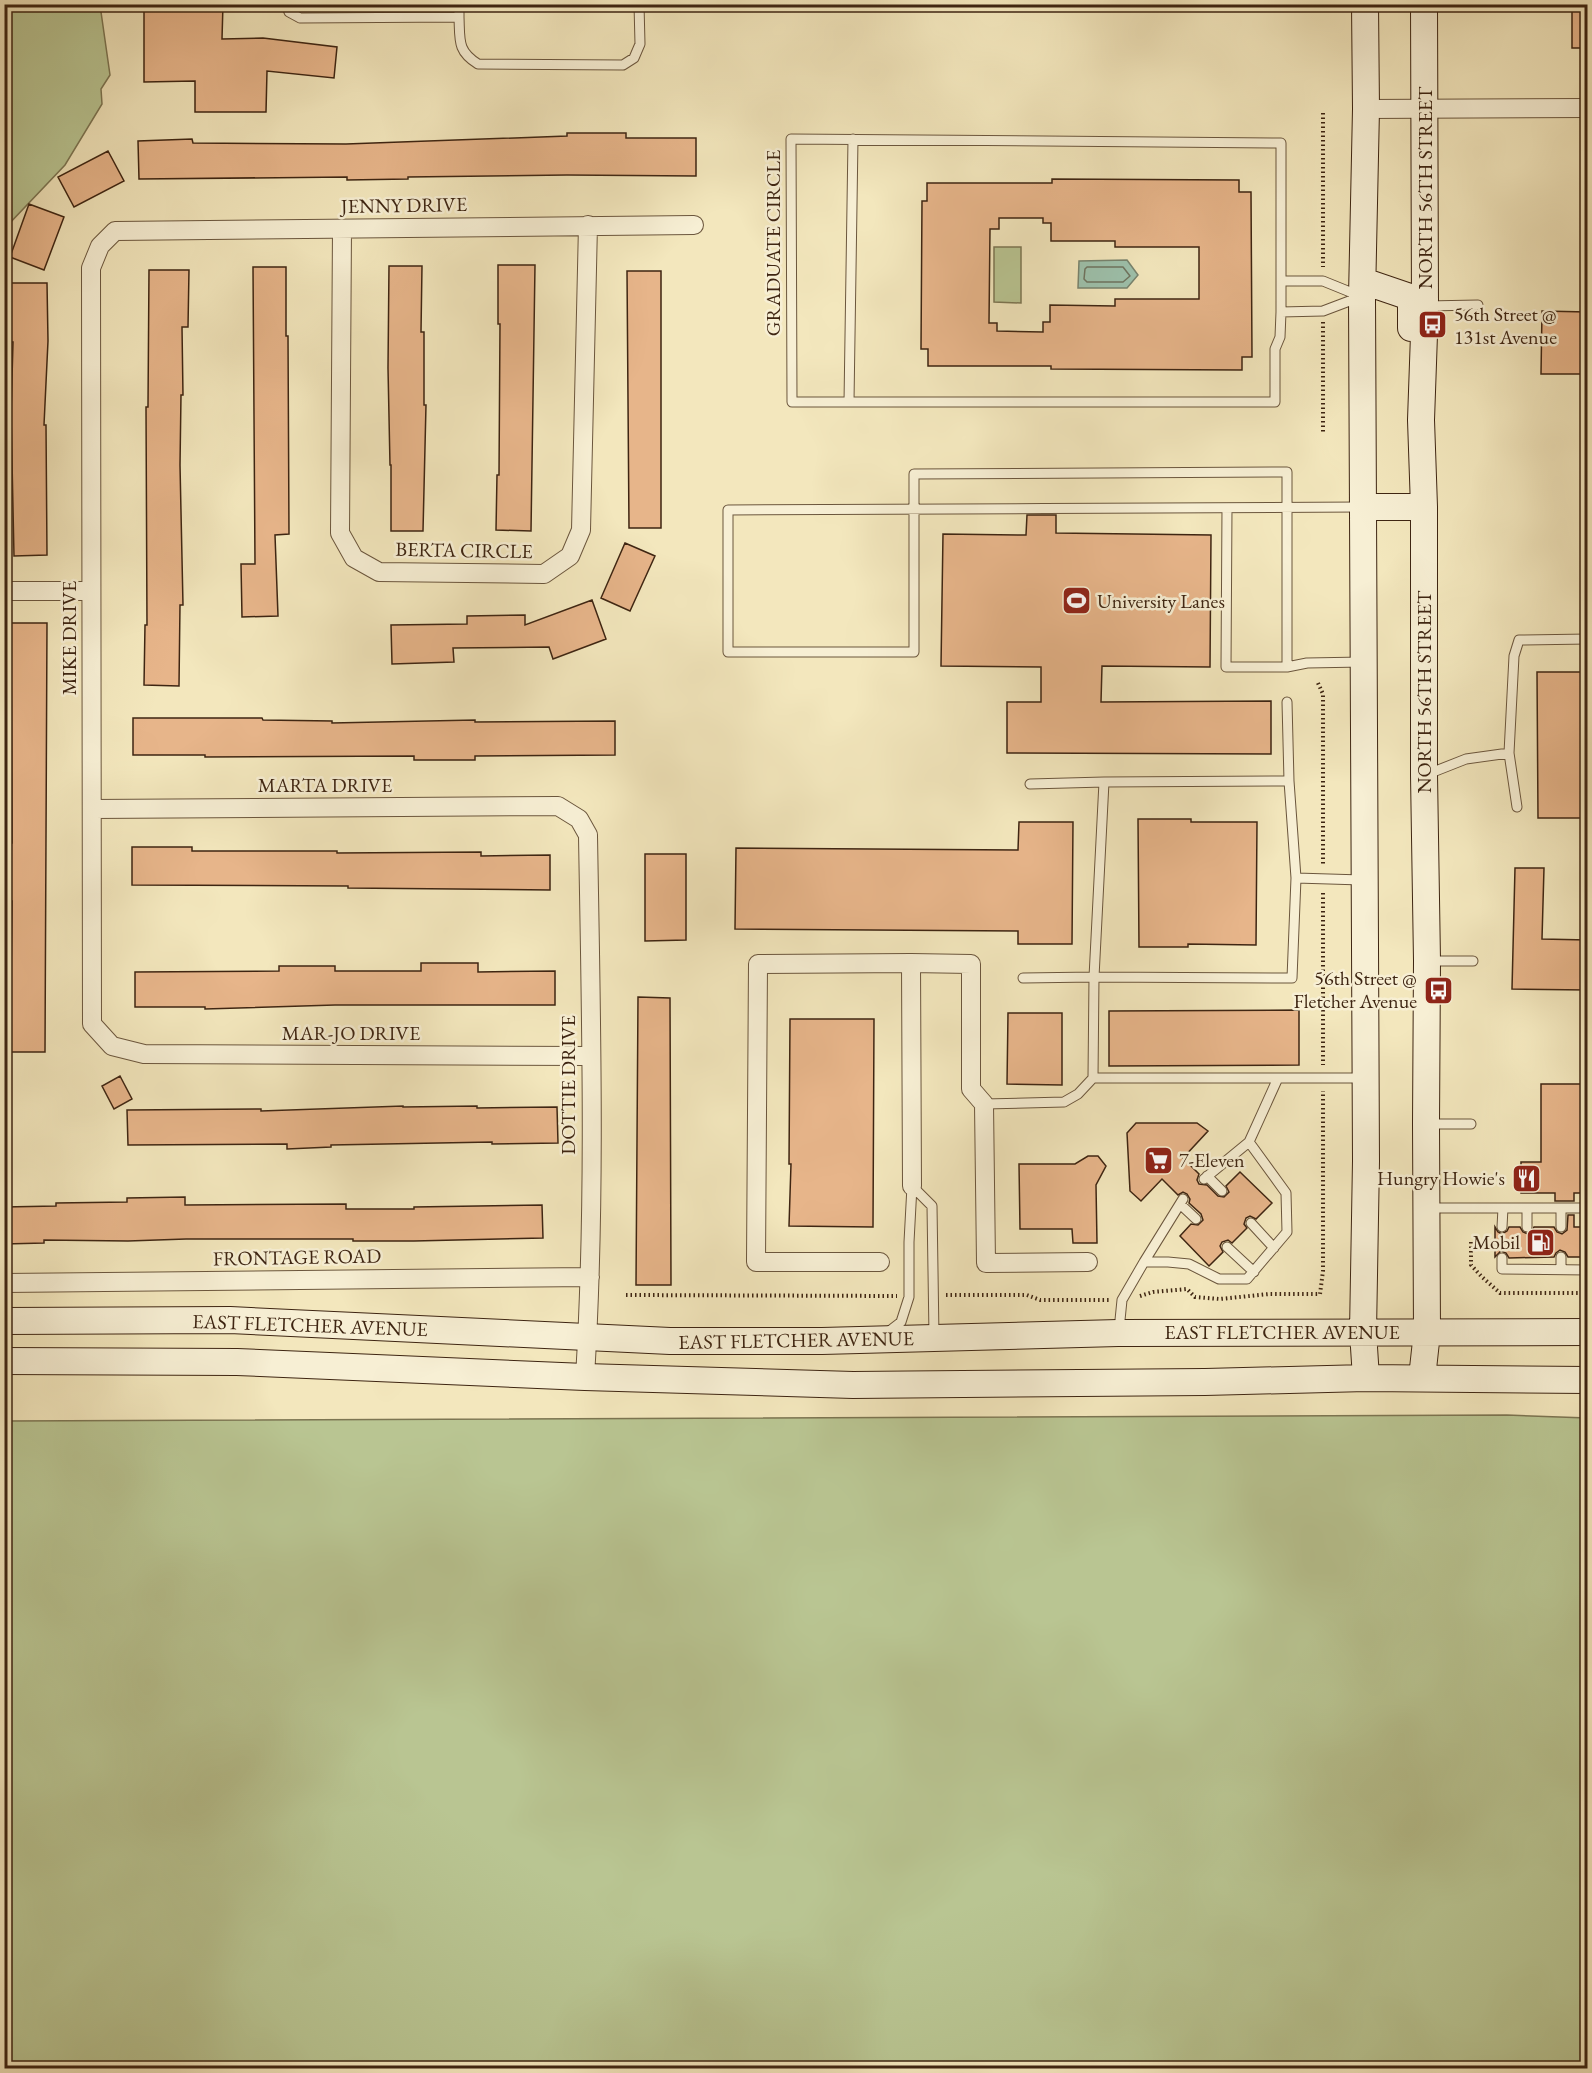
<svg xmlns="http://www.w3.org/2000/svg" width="1592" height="2073" font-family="'EB Garamond',serif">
  <rect width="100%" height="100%" fill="#f3e7bd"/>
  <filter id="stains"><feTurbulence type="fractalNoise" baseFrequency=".00333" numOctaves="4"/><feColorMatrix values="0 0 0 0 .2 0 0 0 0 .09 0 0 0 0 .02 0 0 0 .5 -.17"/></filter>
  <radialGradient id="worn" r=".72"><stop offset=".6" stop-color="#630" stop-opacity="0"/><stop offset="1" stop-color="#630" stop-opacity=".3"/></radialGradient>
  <path fill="#b9c592" stroke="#7c7552" stroke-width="1.5" d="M5,4l95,1 10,70 -9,14 1,15 -37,61 -60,63z
    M994,247h27v56l-27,-1z
    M1507,1415l80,3v650h-1582v-647z"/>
  <path fill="#9dc1ac" stroke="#77836e" stroke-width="1.5" d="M1127,260l11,15 -11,13h-49l1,-27z"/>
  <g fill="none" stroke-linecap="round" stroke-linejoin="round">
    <path stroke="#6e735f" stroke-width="1.5" d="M1087,267h36l7,9 -7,6h-36l-3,-3 1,-10z"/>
  </g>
  <path fill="#e7b58a" stroke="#3e2512" stroke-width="1.5" fill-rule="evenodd" d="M144,4h79l-1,35 41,-1 74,9 -3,31 -67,-7 -1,41h-71v-31l-51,1z
    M1572,4h15v44h-15z
    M567,133h59v5h70v38l-129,-1 -159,2v2l-61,1v-3l-208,2 -1,-38 54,-2 1,4 153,1 221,-8z
    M108,151l16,30 -50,26 -16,-30z
    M1052,179l187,1v12h12l1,165h-10v13l-191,-1v-3h-123v-17h-7l1,-148h5v-18h125zM999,218h44v5h8v18h64v6h84v52h-84v7l-65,-1v17h-7v10l-46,-1v-8h-8l1,-94h9z
    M29,204l35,13 -20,53 -34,-13z
    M498,265h37l-4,266 -35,-1 1,-55h2l1,-151h-2z
    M389,266h33l-1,66h3v73h2l-3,126h-32v-66h-1l-2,-97z
    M253,267h33v69h2l1,198 -14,1 3,81 -36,1 -1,-53h14z
    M149,270h40l-1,57h-6l1,68h-2l-1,70 3,140h-3l-1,81 -35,-1 1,-60h2l-1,-218h2z
    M627,271h34v257h-32z
    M8,283h39l1,58 -4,84h2l1,130 -33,1 -3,-142 2,-72h-4z
    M1542,311l45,1v62h-46z
    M1027,515h29v18l155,2 -1,132 -108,-1 -1,36 170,-1v53l-264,-1v-51h34v-35l-100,-1 2,-132 83,1z
    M625,543l30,13 -25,55 -29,-13z
    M592,600l14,39 -53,20 -4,-12 -96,1 1,14 -62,2 -1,-39 76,-1v-8l58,-1v10z
    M11,623h36l-2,429h-35l2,-151h-6v-58h6z
    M1537,672h50v146h-49z
    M133,718h129l1,2 69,1v2l143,-3v2l140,-1v34l-140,1v4h-61v-4l-209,1v-2h-72z
    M1138,819h53v3h66l-1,123 -68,-1v3h-49z
    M1019,822h54l-1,122h-54v-13l-283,-2 1,-81 282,2z
    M132,847h60v4h145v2l144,-1v4l69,-1v35l-202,-2v-2l-216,-1z
    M645,854h41v86l-41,1z
    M1515,868h29l-2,71 45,1v50l-75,-1z
    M421,963h57v9l77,-1v34h-220l-130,4v-2h-70v-35l144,-1v-5h56v5h86z
    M638,997l32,1 1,287h-35z
    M1299,1010v55l-190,1v-55z
    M1008,1013h54v72l-55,-1z
    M790,1019h84l-1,208 -84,-1 2,-62h-2z
    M120,1076l12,23 -18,10 -12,-23z
    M1541,1084h46v109h-13v8h-19v-8h-34v-31h20z
    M403,1106v1l74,-1v2l80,-1 1,36 -66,1v-2l-161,3v2l-44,2v-5l-159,1 -1,-35 134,-1v2z
    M1136,1123h61l11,8 -25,27 16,16 -2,6 2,4 8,1 11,11 6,1 5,-5 -3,-6 14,-14 32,31 -16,16 -6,-3 -4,2 -2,6 3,4 -15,15 -4,-3 -6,2 -2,4 3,6 -14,14 -29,-30 11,-12 7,1 5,-5 -2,-6 -12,-11 1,-4 -3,-5 -4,-2 -5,3 -16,-16 -21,22 -11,-10 -3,-58z
    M1088,1156h10l8,10 -10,19 1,58h-24l-1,-14h-52l-1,-65h56z
    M185,1197v8l161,-1v5h68v-2l128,-2 1,33 -129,3h-61v-2h-167l-58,2 -84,-1v3l-40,1v-37l52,-1v-3l71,-1v-4z
    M1568,1215h6v12h13v30h-19l-3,-5 -5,-2 -4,3 -2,4 -45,1 -3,-5 -5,-2 -6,6v-30l3,5 4,2 5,-3 2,-4h11l3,5 5,2 4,-3 2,-4h20l3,5 5,2 5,-4z"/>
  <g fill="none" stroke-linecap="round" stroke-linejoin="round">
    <defs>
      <path id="service" d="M286,4l3,8 11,6 159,-1v-13
        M459,17c1,23 -2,34 19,47l145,1 11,-7 6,-14 -1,-40
        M791,139l490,4v169l-1,25 -5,12v53h-483z
        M1281,281h42l37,15
        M1426,306l52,-1
        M1281,312l42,-1 37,-14
        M849,402l4,-263
        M1227,508l-1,159h61l20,-4 56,-1
        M1287,667v-195l-373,2v178h-186v-142c211,0 422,-3 633,-3
        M1287,702l2,79
        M1509,753l5,-97 5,-16 69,-1
        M1428,774l38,-15 43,-6 8,54
        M1030,784l74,-2
        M1296,878l-7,-97 -185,1 -10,195 198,1 4,-100 66,2
        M1428,961h45
        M1023,978l71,-1 -1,101h270
        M984,1104l80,-2 14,-8 15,-16
        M1428,1124h43
        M1207,1176l15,15
        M1204,1179l45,-37 29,-64
        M912,1186l20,20 2,130
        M1180,1204l16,15
        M1428,1208h160
        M1527,1208v19
        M1561,1208v19
        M1251,1223l23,25
        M1502,1227l1,-19
        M1227,1247l27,25
        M1561,1257v12
        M1502,1258v11l86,1
        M1144,1262l39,-63
        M1119,1330l3,-30 22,-38h24l21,2 30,15h28l40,-47 -1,-39 -37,-51
        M888,1332l13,-10 8,-25v-55l3,-56"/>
      <path id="minor" d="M1366,109l222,-1
        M342,229l-2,304 14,25 25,14 165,2 26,-18 11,-26 7,-305
        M4,591h87
        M92,809l466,-3 21,13 9,16c3,181 8,362 -3,542
        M911,963l60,1v125l13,15 2,159 102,-1
        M591,1056l-447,-2 -32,-8 -20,-22 -1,-756 9,-22 15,-15 579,-6
        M880,1262h-124l2,-298 153,-1 1,223
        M4,1283l586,-6"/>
      <path id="secondary" d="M1365,4l1,105 -4,188 4,864 -3,171 3,46
        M1363,281l44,15 4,6v26
        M1363,507h61
        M4,1321l226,-1 440,21h152l296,-8 470,-1
        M4,1361l233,1 348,15 268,8 352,-3 161,-4 222,2
        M1422,1378l5,-46 -1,-208 1,-163 -3,-186v-268l-3,-87 4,-114 -1,-302"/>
    </defs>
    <use href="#service" stroke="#6b563d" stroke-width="11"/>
    <use href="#minor" stroke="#6b563d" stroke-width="20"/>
    <use href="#secondary" stroke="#3e2512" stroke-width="28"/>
    <path stroke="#3e2512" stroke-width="4" stroke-dasharray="1.5 3" stroke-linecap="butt" d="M1323,113v154
      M1323,322v111
      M1318,683l5,11v170
      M1323,893v172
      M1471,1242v23l11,12 18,16h88
      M626,1295l271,1
      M946,1295h81l13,5h69
      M1140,1296l13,-4 34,-3 8,8 25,2 49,-5h51l3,-23v-180"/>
    <use href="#service" stroke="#f7efd4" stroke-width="9"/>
    <use href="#minor" stroke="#f7efd4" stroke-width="18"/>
    <use href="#secondary" stroke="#f7efd4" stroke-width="26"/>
  </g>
  <defs>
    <symbol id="bus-square" viewBox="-11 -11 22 22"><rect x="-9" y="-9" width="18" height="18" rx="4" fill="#8f2418" stroke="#f7efd4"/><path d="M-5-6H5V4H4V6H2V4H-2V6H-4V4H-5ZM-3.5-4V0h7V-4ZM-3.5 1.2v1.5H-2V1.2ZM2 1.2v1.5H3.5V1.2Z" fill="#fff"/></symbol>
    <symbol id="stadium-square" viewBox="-11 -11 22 22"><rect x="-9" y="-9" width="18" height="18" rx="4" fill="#8f2418" stroke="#f7efd4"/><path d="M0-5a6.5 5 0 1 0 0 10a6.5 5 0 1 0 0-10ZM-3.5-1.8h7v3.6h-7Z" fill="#fff"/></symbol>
    <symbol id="supermarket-square" viewBox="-11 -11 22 22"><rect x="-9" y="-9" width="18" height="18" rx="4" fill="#8f2418" stroke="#f7efd4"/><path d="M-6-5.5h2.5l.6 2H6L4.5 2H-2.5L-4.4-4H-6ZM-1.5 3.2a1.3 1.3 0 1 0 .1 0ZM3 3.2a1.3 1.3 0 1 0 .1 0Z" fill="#fff"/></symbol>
    <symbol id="restaurant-square" viewBox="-11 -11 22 22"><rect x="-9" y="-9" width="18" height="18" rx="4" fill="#8f2418" stroke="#f7efd4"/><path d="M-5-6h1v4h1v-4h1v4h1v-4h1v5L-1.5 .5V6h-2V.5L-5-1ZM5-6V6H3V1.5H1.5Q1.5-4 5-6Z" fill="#fff"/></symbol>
    <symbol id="fuel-square" viewBox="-11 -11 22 22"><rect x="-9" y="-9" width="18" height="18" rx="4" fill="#8f2418" stroke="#f7efd4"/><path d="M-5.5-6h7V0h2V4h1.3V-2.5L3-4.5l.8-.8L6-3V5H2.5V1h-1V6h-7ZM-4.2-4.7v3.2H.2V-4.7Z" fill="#fff"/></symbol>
  </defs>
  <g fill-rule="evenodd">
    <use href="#bus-square" x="1416" y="308" width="33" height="33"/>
    <use href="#stadium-square" x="1060" y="584" width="33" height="33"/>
    <use href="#bus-square" x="1422" y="974" width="33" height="33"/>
    <use href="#supermarket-square" x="1142" y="1144" width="33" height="33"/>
    <use href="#restaurant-square" x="1510" y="1162" width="33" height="33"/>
    <use href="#fuel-square" x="1524" y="1226" width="33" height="33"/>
  </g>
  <g text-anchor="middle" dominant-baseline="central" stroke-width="5" stroke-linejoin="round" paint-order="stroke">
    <g font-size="20" fill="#3e2512" stroke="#f7efd4">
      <text transform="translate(1425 188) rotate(-90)">NORTH 56TH STREET</text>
      <text transform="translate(404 205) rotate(-1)">JENNY DRIVE</text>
      <text transform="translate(773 243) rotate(-90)">GRADUATE CIRCLE</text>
      <text transform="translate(464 550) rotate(1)">BERTA CIRCLE</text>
      <text transform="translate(69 638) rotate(-90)">MIKE DRIVE</text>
      <text transform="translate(1424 692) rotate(-90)">NORTH 56TH STREET</text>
      <text x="325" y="785">MARTA DRIVE</text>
      <text x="351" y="1033">MAR-JO DRIVE</text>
      <text transform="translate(568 1085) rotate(-90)">DOTTIE DRIVE</text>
      <text transform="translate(297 1257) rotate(-1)">FRONTAGE ROAD</text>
      <text transform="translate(310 1325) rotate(2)">EAST FLETCHER AVENUE</text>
      <text x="1282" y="1332">EAST FLETCHER AVENUE</text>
      <text transform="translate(796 1340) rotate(-1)">EAST FLETCHER AVENUE</text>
    </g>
    <g font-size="20" fill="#3e2512" stroke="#f7efd4" text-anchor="start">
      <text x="1454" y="314">56th Street @<tspan x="1454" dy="23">131st Avenue</tspan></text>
      <text x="1097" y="601">University Lanes</text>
      <text x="1417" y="978" text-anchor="end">56th Street @<tspan x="1417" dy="23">Fletcher Avenue</tspan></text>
      <text x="1179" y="1160">7-Eleven</text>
      <text x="1505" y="1178" text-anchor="end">Hungry Howie's</text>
      <text x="1520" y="1242" text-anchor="end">Mobil</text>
    </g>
  </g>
  <rect width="1592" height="2073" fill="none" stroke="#f3e7bd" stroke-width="24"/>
  <rect x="6" y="6" width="1580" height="2061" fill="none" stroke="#3e2512" stroke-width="3"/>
  <rect x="12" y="12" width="1568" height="2049" fill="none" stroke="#3e2512" stroke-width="1.5"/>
  <rect width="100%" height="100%" filter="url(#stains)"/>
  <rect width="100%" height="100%" fill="url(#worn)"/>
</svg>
